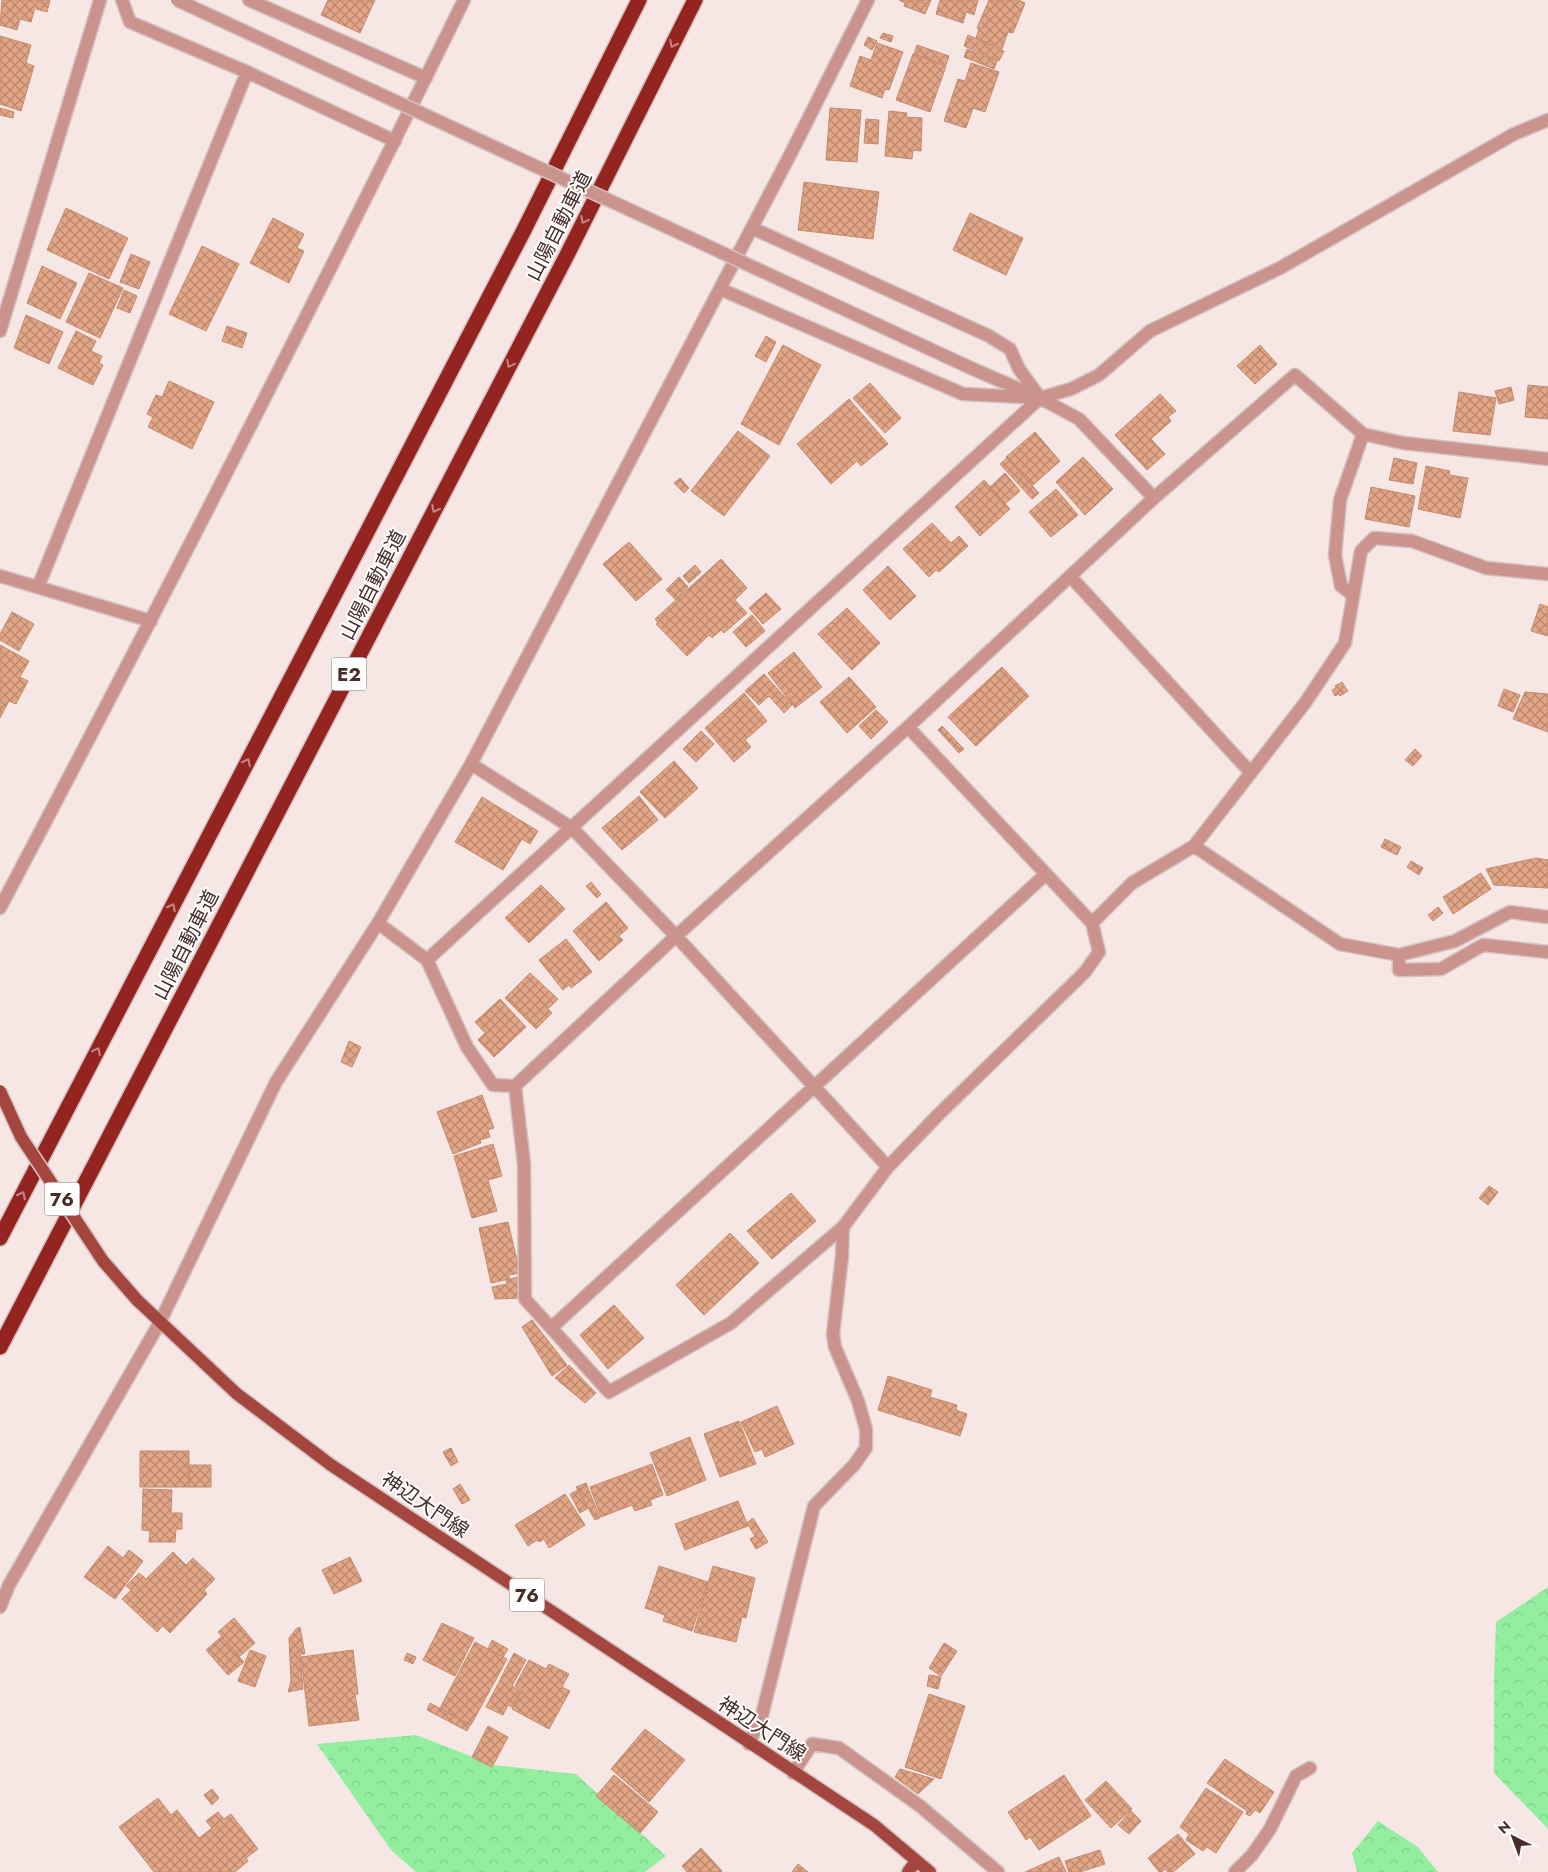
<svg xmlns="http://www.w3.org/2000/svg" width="1548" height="1872" font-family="Jost,'Noto Sans JP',sans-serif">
  <defs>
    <pattern id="forest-crowns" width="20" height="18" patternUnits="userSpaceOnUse" patternTransform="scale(1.25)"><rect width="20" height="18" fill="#94eea0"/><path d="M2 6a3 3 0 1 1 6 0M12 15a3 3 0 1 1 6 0" fill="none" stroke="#81cc8a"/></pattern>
    <pattern id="building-cross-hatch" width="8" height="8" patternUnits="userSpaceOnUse" patternTransform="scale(1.25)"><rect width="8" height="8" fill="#e2a586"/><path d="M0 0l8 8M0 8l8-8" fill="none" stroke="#b9876e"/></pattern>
  </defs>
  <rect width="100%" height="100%" fill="#f6e7e5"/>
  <path fill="url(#forest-crowns)" d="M1548,1587v242l-54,-56v-94l2,-57z
    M416,1735l78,30 82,9 90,82 -21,16h-229l-25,-22 -74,-106z
    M1378,1821l40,26 20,25h-81l-5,-19z"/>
  <path fill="url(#building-cross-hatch)" stroke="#c68b6e" d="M2,0h35l-6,22 -11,-3 -3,11 -17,-5z
    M38,0h12l-3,12 -11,-3z
    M328,0h47l-15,33 -39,-18z
    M899,0h32l-6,14 -21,-8 1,-3z
    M940,0h38l-4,15 -8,-3 -3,11 -27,-9z
    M989,0h29l7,3 -12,30 -5,-1 -6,17 -26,-11 3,-9 -2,-1z
    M883,33l10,3 -2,6 -11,-4z
    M968,35l36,16 -5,10 -35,-15z
    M0,36l31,9 -5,18 8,3 -13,45 -21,-7z
    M868,37l9,4 -5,9 -8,-5z
    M877,43l26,9 -14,38 -4,-1 -3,9 -32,-12 10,-30 11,4z
    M917,45l32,11 -3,9 -32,-11z
    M967,49l30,12 -3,8 -30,-12z
    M913,54l33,12 -16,46 -34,-12z
    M971,63l28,9 -14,40 -12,-4 -7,20 -22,-7 14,-42 7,2z
    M0,108l14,4 -1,6 -13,-3z
    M830,108l31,2 -4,52 -31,-2z
    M889,111l18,2 -1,4 16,1 -1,33 -8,-1 -1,9 -27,-3z
    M866,119l13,1 -1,24 -14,-1z
    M804,182l75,10 -6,47 -75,-9z
    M66,208l62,30 -19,41 -62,-29z
    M970,213l53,25 -17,37 -53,-25z
    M273,218l31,16 -7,14 7,3 -15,32 -39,-20z
    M202,246l37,18 -33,67 -37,-17z
    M131,254l19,8 -11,27 -19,-7z
    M42,266l35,17 -17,36 -33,-16z
    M89,273l34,15 -23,50 -34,-16z
    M124,290l13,6 -7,17 -13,-5z
    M26,315l37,17 -14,32 -35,-16z
    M227,326l20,7 -5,15 -20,-7z
    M76,331l20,10 -5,10 11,5 -3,7 4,2 -10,20 -35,-17z
    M766,336l10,6 -10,20 -11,-6z
    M783,345l38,20 -42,80 -38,-21z
    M1260,345l17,19 -22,20 -18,-18z
    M169,381l45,21 -22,47 -44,-22 5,-10 -6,-3 9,-19 6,2z
    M870,383l31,35 -16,15 -32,-35z
    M1528,385l20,2v32l-23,-2z
    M1511,387l3,13 -15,4 -4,-13z
    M1459,392l37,6 -6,37 -37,-4z
    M1160,394l16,17 -8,6 3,4 -20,18 14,15 -18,16 -32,-35z
    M849,399l39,45 -27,22 -4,-5 -26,23 -34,-40z
    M738,431l32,25 -46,60 -33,-25z
    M1035,432l25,29 -28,25 -26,-29z
    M1083,457l30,32 -28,26 -29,-33z
    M1007,458l32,35 -7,6 -32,-35z
    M1394,458l23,5 -4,21 -24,-4z
    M1426,466l24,5 -1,4 19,3 -8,40 -42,-9z
    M1005,473l15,18 -15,13 -15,-17z
    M680,478l9,10 -5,5 -10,-10z
    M984,480l26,29 -30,27 -25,-29z
    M1371,487l44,9 -6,31 -44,-8z
    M1056,489l22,26 -27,22 -22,-25z
    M932,523l19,20 8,-7 9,10 -29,26 -3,-2 -7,7 -26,-28z
    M629,542l33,37 -26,22 -33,-37z
    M721,559l26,29 -12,12 12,13 -23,20 -3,-3 -9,8 -3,-3 -22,21 -31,-32 2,-1 -3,-4z
    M695,565l6,7 -12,11 -6,-7z
    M888,566l28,30 -26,24 -27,-30z
    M679,577l9,10 -12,13 -10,-10z
    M766,593l15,16 -18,15 -14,-16z
    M1540,604l8,3v29l-17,-5z
    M847,608l33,35 -28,27 -34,-36z
    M12,612l22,12 -15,27 -19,-11v-6z
    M752,615l13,16 -19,16 -13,-15z
    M0,645l29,16 -9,16 8,4 -12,23 -7,-3 -9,17z
    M794,652l28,35 -27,21 -27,-35z
    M1002,667l27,29 -53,50 -28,-29z
    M764,674l28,31 -8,8 -15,-17 -10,9 -14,-14z
    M849,677l27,30 -29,26 -27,-31z
    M1342,682l6,9 -8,5 -1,-2 -4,2 -3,-6 4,-2 -1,-2z
    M1504,689l16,6 -7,17 -15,-6z
    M1525,692l23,2v38l-35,-13z
    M744,693l23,28 -22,19 6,7 -17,15 -29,-34z
    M876,710l12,12 -17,17 -12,-13z
    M942,726l22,23 -5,4 -21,-23z
    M701,731l13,13 -18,18 -13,-13z
    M1415,749l7,7 -9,10 -8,-6z
    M674,761l24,27 -33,30 -25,-26z
    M639,796l19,24 -36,30 -20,-22z
    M482,797l56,34 -8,13 -8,-5 -19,31 -48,-28z
    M1385,839l16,8 -4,8 -16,-8z
    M1536,858l12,2v28l-54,-3 -8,-16z
    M1411,861l12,7 -4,7 -12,-8z
    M1481,873l10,16 -38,25 -10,-17z
    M591,882l10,12 -4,4 -11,-12z
    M541,885l24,24 -36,34 -24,-25z
    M606,902l22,26 -9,8 4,4 -24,21 -26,-30z
    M1438,907l5,6 -10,8 -5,-6z
    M566,939l26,33 -21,16 -2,-3 -6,5 -24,-30z
    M530,973l28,26 -10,10 4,4 -16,16 -31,-31z
    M500,999l26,28 -32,30 -16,-17 7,-7 -10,-11z
    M349,1041l12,6 -9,20 -11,-5z
    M482,1095l12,33 -6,2 2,7 -10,3 1,3 -28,11 -16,-42z
    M493,1144l9,32 -14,4 9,31 -25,7 -18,-62z
    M1489,1186l9,6 -10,13 -9,-7z
    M791,1193l25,28 -44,38 -25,-28z
    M508,1222l12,51 -11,2v4l-18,4 -12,-55z
    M730,1233l29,30 -55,52 -28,-30z
    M518,1277l5,21 -28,1 -3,-12 15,-3 -1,-4z
    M614,1305l30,33 -36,31 -28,-34z
    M532,1320l35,45 -15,11 -30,-49z
    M569,1365l27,28 -11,10 -30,-25z
    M888,1376l44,14 -2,7 27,8 -1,5 11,4 -7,22 -82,-26z
    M777,1406l17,38 -29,13 -3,-8 -7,3 -14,-30z
    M739,1421l17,43 -36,13 -16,-43z
    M690,1437l16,43 -39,16 -17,-43z
    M451,1448l7,14 -7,4 -8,-14z
    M140,1451h49v36h-49z
    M652,1464l11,31 -13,5 2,5 -17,6 -3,-6 -31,12 -11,-30z
    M189,1465h22v22h-22z
    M586,1483l14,35 -5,2 -19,-33z
    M460,1484l10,16 -8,4 -9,-15z
    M143,1489l29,1 -1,23h11v16h-6l-1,13h-26l1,-11 -8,-1z
    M578,1490l10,18 -8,5 -10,-19z
    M565,1494l20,31 -36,23 -5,-9 -5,3 -2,-2 -9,6 -13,-21z
    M738,1501l10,25 -63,24 -10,-26z
    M753,1518l15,24 -12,7 -6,-10 5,-3 -8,-13z
    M108,1546l15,12 6,-8 14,11 -28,38 -31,-22z
    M173,1552l13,13 7,-7 22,21 -11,11 3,4 -37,39 -7,-7 -6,6 -35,-33 9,-9 -5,-4 13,-13 7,6z
    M350,1557l12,24 -28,13 -12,-24z
    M659,1566l49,16 -16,49 -29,-10 2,-6 -20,-7z
    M713,1566l42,12 -9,40 -4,-1 -6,25 -42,-10z
    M234,1618l21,25 -16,14 -21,-25z
    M442,1623l32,15 -19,38 -32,-16z
    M300,1627l5,27h-5l3,35 -15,3 3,-11 -2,-43 7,-9z
    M221,1637l23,25 -16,13 -22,-25z
    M492,1640l16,9 -5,8 -15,-8z
    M475,1642l32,17 -36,66 -31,-17z
    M944,1643l13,8 -16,25 -12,-8z
    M250,1650l16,6 -11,31 -17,-6z
    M353,1650l5,44h-3l4,26 -50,6 -8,-69z
    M407,1653l9,4 -3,7 -9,-4z
    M514,1653l12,7 -14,26 9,5 -9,16 -4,-2 -5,10 -17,-8z
    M529,1660l17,9 3,-5 20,10 -7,13 8,4 -21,38 -37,-20 10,-19 -7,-4z
    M929,1675l12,2 -3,12 -11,-3z
    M929,1694l36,12 -24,73 -36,-12z
    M430,1703l40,22 -3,6 -40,-21z
    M488,1726l20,11 -16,30 -20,-10z
    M645,1729l40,31 -36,42 -38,-33z
    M1225,1759l49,33 -14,21 -5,-3 -5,6 -4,-2 1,-3 -40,-28z
    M900,1769l34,10 -16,15 -23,-17z
    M614,1775l44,37 -18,21 -44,-37z
    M1064,1775l27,41 -52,34 -9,-13 -4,3 -18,-28z
    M1106,1781l26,28 -21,19 -26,-28z
    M1206,1788l37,24 -27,41 -9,-6 -4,4 -17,-11 3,-6 -9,-7z
    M212,1789l7,9 -7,7 -8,-10z
    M158,1798l13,17 6,-5 22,28 13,-10 -6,-7 12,-9 6,7 7,-5 27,35 -12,9 2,3 -13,11h-81l-35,-45z
    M1131,1811l10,10 -12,13 -11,-9z
    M1178,1834l17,20 -22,18h-5l-3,-3 -3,3h-3l-11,-14z
    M701,1848l21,23 -1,1h-34l-5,-6z
    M1100,1850l5,14 -25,8h-11l-4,-11z
    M1059,1857l7,15h-41z
    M798,1864l10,8h-16z"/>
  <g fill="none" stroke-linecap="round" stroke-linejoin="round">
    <defs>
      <path id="minor" d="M122,0l8,22 117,50 148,69
        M249,0l177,78
        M720,289l243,105 77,4 39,21 75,79 -246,229 -232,209 -161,150 9,78 1,135 84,93 122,-69 112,-96
        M0,331l100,-331
        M1154,498l141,-123 68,59 40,9 145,16
        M0,576l151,45
        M1070,576l181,197
        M38,587l209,-515
        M1353,595l-12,-9 -6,-31 5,-55 23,-66
        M908,727l184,196
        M471,764l101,64 104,108 212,231 -45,60 -1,29 -9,78 2,13 23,54 8,28v19l-12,17 -40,41 -52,209 -13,29
        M1194,846l111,-143 40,-60 16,-92 13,-13 38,3 74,27 62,6
        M378,923l49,37 613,-562 -21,-29 -9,-20 -21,-13 -237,-108
        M1399,955v15l42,-1 42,-24 65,7
        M427,960l40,87 26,38 22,1
        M888,1167l50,-52 147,-143 14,-20 -7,-29 40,-40 62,-37 146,98 59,11 56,-14 55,-29 38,5
        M160,1322l116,-240 102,-159 93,-159 319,-609 78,-155
        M551,1328l495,-454
        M793,1773l19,-29 27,4 81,58 78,66
        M1235,1872l17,-17 18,-26 26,-53 14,-8"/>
      <path id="tertiary" d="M973,369l67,29 31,-9 28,-14 51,-44 130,-63 234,-134 34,-14
        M0,908c159,-301 314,-603 464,-908
        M0,1607l9,-22 151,-263"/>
      <path id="primary" d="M137,1300l100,94 94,71 543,360 56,47
        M908,1872l8,-11"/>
      <path id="motorway" d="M0,1238l524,-1008 115,-230
        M0,1347l568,-1094 127,-253"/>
    </defs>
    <use href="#minor" stroke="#d3c2bf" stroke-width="15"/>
    <use href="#tertiary" stroke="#d3c2bf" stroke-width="15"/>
    <use href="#primary" stroke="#d3c2bf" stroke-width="15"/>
    <use href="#motorway" stroke="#d3c2bf" stroke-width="18"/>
    <use href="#minor" stroke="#ca948d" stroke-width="12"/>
    <use href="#tertiary" stroke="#ca948d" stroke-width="12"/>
    <use href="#primary" stroke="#a4463e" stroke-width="12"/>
    <use href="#motorway" stroke="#942420" stroke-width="15"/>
    <defs>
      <path id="tertiary-bridge" d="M177,0l796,369"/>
      <path id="primary-bridge" d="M0,1091l21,46 82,124 34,39"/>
    </defs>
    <use href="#tertiary-bridge" stroke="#d3c2bf" stroke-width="15" stroke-linecap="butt"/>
    <use href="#primary-bridge" stroke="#d3c2bf" stroke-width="15" stroke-linecap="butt"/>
    <use href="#tertiary-bridge" stroke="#ca948d" stroke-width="12"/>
    <use href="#primary-bridge" stroke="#a4463e" stroke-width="12"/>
  </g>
  <defs><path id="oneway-chevron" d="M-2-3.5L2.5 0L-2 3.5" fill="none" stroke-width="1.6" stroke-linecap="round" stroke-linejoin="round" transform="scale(1.25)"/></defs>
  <g stroke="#c48784">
    <use href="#oneway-chevron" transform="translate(673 44) rotate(117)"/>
    <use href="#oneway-chevron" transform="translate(584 220) rotate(117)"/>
    <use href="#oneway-chevron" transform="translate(510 364) rotate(117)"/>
    <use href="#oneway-chevron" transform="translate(435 509) rotate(117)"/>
    <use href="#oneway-chevron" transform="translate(247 762) rotate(-63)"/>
    <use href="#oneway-chevron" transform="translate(172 907) rotate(-63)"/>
    <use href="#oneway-chevron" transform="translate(97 1051) rotate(-63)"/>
    <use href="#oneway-chevron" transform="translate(22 1195) rotate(-63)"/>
  </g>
  <g text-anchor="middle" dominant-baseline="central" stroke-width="4" stroke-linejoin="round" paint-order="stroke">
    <g fill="#fff" stroke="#7e6b68" stroke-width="1">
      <rect x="331.5" y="657.5" width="35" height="33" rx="4"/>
      <rect x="44.5" y="1182.5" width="35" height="33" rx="4"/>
      <rect x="509.5" y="1578.5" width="35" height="33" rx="4"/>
    </g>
    <g font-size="19" font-weight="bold" fill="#472c28">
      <text x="349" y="674">E2</text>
      <text x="62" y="1199">76</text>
      <text x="527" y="1595">76</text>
    </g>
    <g font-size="20" fill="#472c28" stroke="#fff">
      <text transform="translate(559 226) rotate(-63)">山陽自動車道</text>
      <text transform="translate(373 585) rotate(-63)">山陽自動車道</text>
      <text transform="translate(186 945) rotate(-63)">山陽自動車道</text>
      <text transform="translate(425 1505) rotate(34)">神辺大門線</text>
      <text transform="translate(762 1729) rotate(33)">神辺大門線</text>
    </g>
  </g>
  <g transform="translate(1513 1837) rotate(318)" stroke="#ffffff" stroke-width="4" paint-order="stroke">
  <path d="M0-4L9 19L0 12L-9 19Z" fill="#472c28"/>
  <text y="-8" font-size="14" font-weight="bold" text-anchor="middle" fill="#472c28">N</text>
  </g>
</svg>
